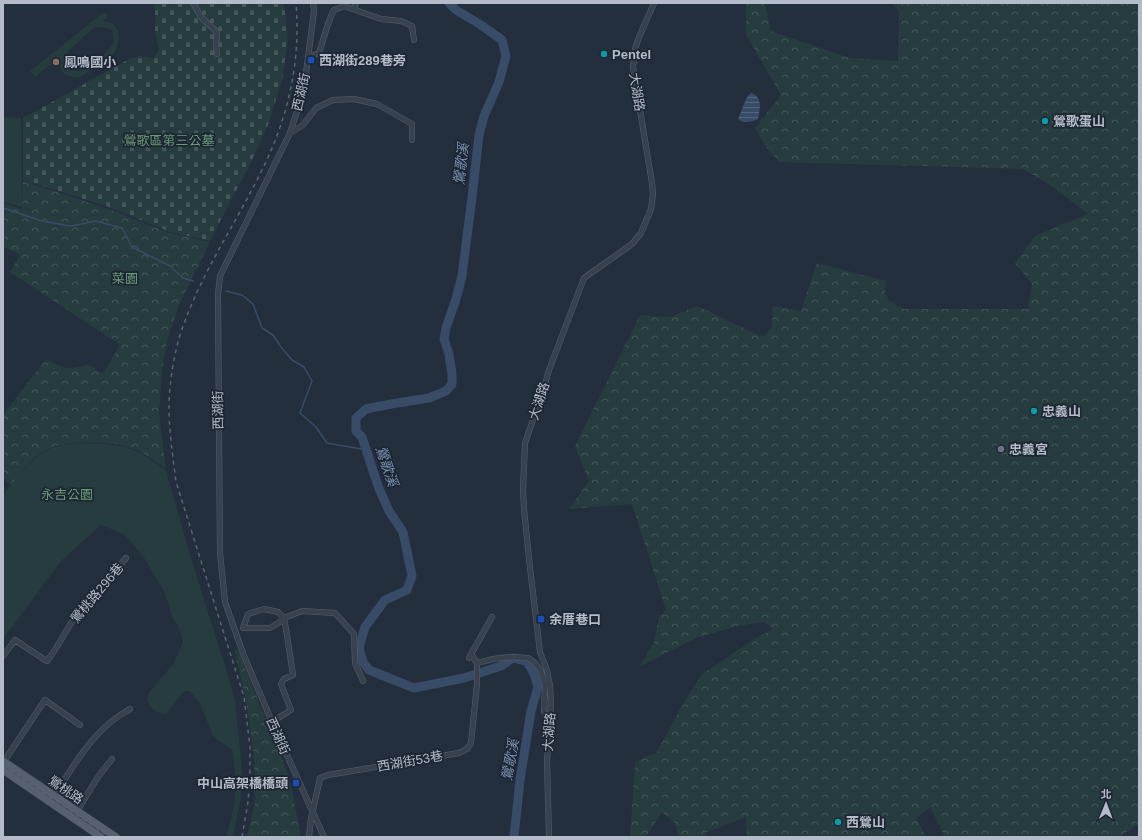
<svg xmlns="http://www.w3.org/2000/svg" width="1142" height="840" font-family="Arial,'Noto Sans TC',sans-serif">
  <defs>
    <pattern id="forest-crowns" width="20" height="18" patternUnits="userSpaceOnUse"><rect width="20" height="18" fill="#263c3f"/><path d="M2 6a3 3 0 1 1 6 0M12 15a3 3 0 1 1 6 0" fill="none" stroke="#435659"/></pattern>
    <pattern id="cemetery-stones" width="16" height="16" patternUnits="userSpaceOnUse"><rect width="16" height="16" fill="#263c3f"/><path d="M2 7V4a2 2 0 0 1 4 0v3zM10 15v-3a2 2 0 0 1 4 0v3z" fill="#435659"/></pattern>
    <pattern id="water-rules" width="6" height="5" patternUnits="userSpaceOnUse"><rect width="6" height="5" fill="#394c67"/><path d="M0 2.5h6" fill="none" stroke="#53647b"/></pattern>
  </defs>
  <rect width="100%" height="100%" fill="#242f3e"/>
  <path fill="url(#forest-crowns)" d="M746,3h19l6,28 78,27 49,3 1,-48 -6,-10h246v821l-20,13h-174l-15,-30 -14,11 10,19h-179l-1,-20 -39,15 -1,5h-27l-4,-14 -13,-11 -16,25h-16l5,-75 22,-10 23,-43 22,-35 51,-34 20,-11 -9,-7 -26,4 -42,12 -57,29 15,-24 5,-26 7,-7 -34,-106 -63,5 20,-28 -14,-35 65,-131 30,2 27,-11 66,31 9,-10 1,-21 28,5 16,-48 69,18 -1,11 4,9 15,8h124l4,-25 -17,-21 20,-27 53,-22 -38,-29 -27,-16 -244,-7 -12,-14 -12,-20 26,-33 -35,-60z
    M23,181l86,28 60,24 41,9 -31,63 -12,36 -5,30 -3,42 7,57c-27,-25 -52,-29 -88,-27 -10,1 -23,2 -32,7 -15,8 -24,22 -35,35l-8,-7v-63l43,-56c6,3 14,8 21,9 15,1 21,-9 33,5l5,-2 15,-26 -110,-73 10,-17 -17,-9v-43l19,6z
    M236,649l2,2 51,125 12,61h-54l8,-35 -1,-44 -7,-52 -12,-55z"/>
  <path fill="url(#cemetery-stones)" d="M155,3h129l4,37 -6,40 -14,45 -16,35 -42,81 -40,-9 -61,-25 -86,-27v-62l108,-60 9,-2 14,2 5,-8 -4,-20z"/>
  <path fill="#263c3f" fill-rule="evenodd" d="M104,12l4,4 -5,5c20,1 18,20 10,34l-34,23c-15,-2 -19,-5 -20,-20l-24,19 -5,-6zM103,27l8,3c12,18 -19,33 -32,41l-10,-1c-4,-4 -6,-9 -4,-14 2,-5 26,-26 31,-29 1,0 6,0 7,0z
    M3,117l18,1 1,89 -19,-5z
    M84,443l21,1 21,3 15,6 14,9 11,9 23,81 38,120 8,28 7,71 -1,26 -8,40h-7c10,-30 12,-56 6,-87l-19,-14 -13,-32 -10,-13h-6l-19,24 -10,-4 -5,-5 -3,-7 2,-6 24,-29 6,-12 4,-11 -4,-13 -6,-10 -9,-27 -21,-35 -18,-21 -24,-10 -40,36 -58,78v-144c12,-14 28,-37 44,-45 11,-5 25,-6 37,-7z"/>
  <path fill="url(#water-rules)" d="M751,93c12,4 9,16 7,26 -7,3 -15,5 -20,0l9,-22z"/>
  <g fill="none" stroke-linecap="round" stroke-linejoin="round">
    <path stroke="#394c67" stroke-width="1.5" d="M3,208l39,13 29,5 25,-5 26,7 10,19 38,19 13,12 10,3
      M226,291l16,4 11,9 9,24 11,7 8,12 11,13 12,7 8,14 -12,32 16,14 11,16 40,7"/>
    <path stroke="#394c67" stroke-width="9" d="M449,3l7,7 25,15 21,15 4,16 -7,26 -15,34 -5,19 -7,62 -10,79 -6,23 -10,29 -2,11 5,15 3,20v10l-6,7 -17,7 -38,6 -25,5 -10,9v13l6,6 16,49 11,25 14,21 9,44 -5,14 -22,10 -20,27 -6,21 4,14 6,8 45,18 50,-10 37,-12 12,-8 14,3 7,13 4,13 -7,24 -11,69 -6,57"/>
    <defs>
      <path id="minor" d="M193,3l8,14 16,15 -1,14 1,8
        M313,3l1,8 -7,55 -6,33 -11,34 -70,143 -2,19 2,258 5,49 19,54 28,66 52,115
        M354,9l2,-6
        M308,57l11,-4c5,-15 8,-30 15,-43l10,-4 37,13 20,2 11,5 2,14
        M290,133l13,-8 13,-17 17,-8 21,-1 23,5 35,20v16
        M3,656l12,-16 30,20 2,1c11,-13 20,-33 30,-47 15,-21 33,-37 49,-56
        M469,658l23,-41
        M477,663l16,-4 17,-2 18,1 7,5 6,8 4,14 -1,26 4,12
        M272,722l19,-12 -10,-26 3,-5 9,-4 -6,-40 -3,-17 -6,-6 -14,-3 -16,5 -5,14h27l10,-6 4,-4 18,-7 33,2 19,21 1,29 8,18
        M3,763l42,-63 35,25
        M54,796c17,-26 33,-55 58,-75 6,-5 12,-8 18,-12
        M77,811l21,-34 14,-18
        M309,837l2,-18 9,-41 8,-3 131,-22 8,-4 4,-6 6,-59v-21l-6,-9
        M549,837l-2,-76 4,-59 -1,-16 -3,-16 -7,-18 -10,-84 -6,-59 -1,-19 2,-47 18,-52 6,-21 35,-92 48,-34 9,-11 10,-24 2,-14 -1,-12 -19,-116 2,-18 4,-12 15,-34"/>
      <path id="major" d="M3,761l113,76
        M3,770l98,67"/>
    </defs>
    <use href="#minor" stroke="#565f6c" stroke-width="6"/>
    <use href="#major" stroke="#414a57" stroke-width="8"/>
    <use href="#minor" stroke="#38414e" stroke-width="5"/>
    <use href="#major" stroke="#56606e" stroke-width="7"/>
    <path stroke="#5a6575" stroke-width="1.5" stroke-dasharray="4 4" stroke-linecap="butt" d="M3,765l107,72
      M242,837l6,-35 2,-27v-28l-6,-50 -68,-215c-3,-25 -7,-50 -7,-75 0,-22 5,-54 12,-75 20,-59 54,-107 81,-162 26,-52 39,-109 34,-167"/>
  </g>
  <g fill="#0f9aa8" stroke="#1d2633" stroke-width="1.5">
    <circle cx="604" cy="54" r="4"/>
    <circle cx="1045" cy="121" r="4"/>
    <circle cx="1034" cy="411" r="4"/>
    <circle cx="838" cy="822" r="4"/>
  </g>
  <g fill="#1a4fb4" stroke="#1d2633" stroke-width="1.5">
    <rect x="307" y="56" width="8" height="8" rx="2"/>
    <rect x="537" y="615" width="8" height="8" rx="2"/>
    <rect x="292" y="779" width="8" height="8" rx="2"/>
  </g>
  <circle fill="#8d6e63" stroke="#1d2633" stroke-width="1.5" cx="56" cy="62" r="4"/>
  <circle fill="#6b7280" stroke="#1d2633" stroke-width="1.5" cx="1001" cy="449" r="4"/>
  <g text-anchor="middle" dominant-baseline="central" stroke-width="3.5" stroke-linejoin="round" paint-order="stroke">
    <g font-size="13" font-weight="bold" fill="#b4bcc9" stroke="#1d2633" text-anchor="start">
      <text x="612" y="54">Pentel</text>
      <text x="319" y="60">西湖街289巷旁</text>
      <text x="64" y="62">鳳鳴國小</text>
      <text x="1053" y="121">鶯歌蛋山</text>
      <text x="1042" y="411">忠義山</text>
      <text x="1009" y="449">忠義宮</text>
      <text x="549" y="619">余厝巷口</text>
      <text x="288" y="783" text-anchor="end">中山高架橋橋頭</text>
      <text x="846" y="822">西鶯山</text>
    </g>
    <g font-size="13" fill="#b4bcc9" stroke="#1d2633">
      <text transform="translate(301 92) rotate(-77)">西湖街</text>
      <text transform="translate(637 92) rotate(81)">大湖路</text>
      <text transform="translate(539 401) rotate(-72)">大湖路</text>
      <text transform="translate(218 410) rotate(-91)">西湖街</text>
      <text transform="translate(97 593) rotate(-50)">鶯桃路296巷</text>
      <text transform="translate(549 732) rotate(-86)">大湖路</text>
      <text transform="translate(278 736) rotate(66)">西湖街</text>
      <text transform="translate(410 761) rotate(-10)">西湖街53巷</text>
      <text transform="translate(66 790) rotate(34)">鶯桃路</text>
    </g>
    <g font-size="13" fill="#6b9a76" stroke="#1d2633">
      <text x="169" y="140">鶯歌區第三公墓</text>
      <text x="125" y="278">菜園</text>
      <text x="67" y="494">永吉公園</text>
    </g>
    <g font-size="14" font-style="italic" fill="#7c92b1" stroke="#1d2633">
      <text transform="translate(461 164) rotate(-83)">鶯歌溪</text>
      <text transform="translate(387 466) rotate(71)">鶯歌溪</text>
      <text transform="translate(510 760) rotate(-80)">鶯歌溪</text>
    </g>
  </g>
  <rect width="1142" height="840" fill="none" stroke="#b4bcc9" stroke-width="8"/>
  <g transform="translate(1106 804) rotate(1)" stroke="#1d2633" stroke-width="3" paint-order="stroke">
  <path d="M0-3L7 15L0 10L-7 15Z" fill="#b4bcc9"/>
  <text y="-6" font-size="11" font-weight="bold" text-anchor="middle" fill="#b4bcc9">北</text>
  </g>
</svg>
